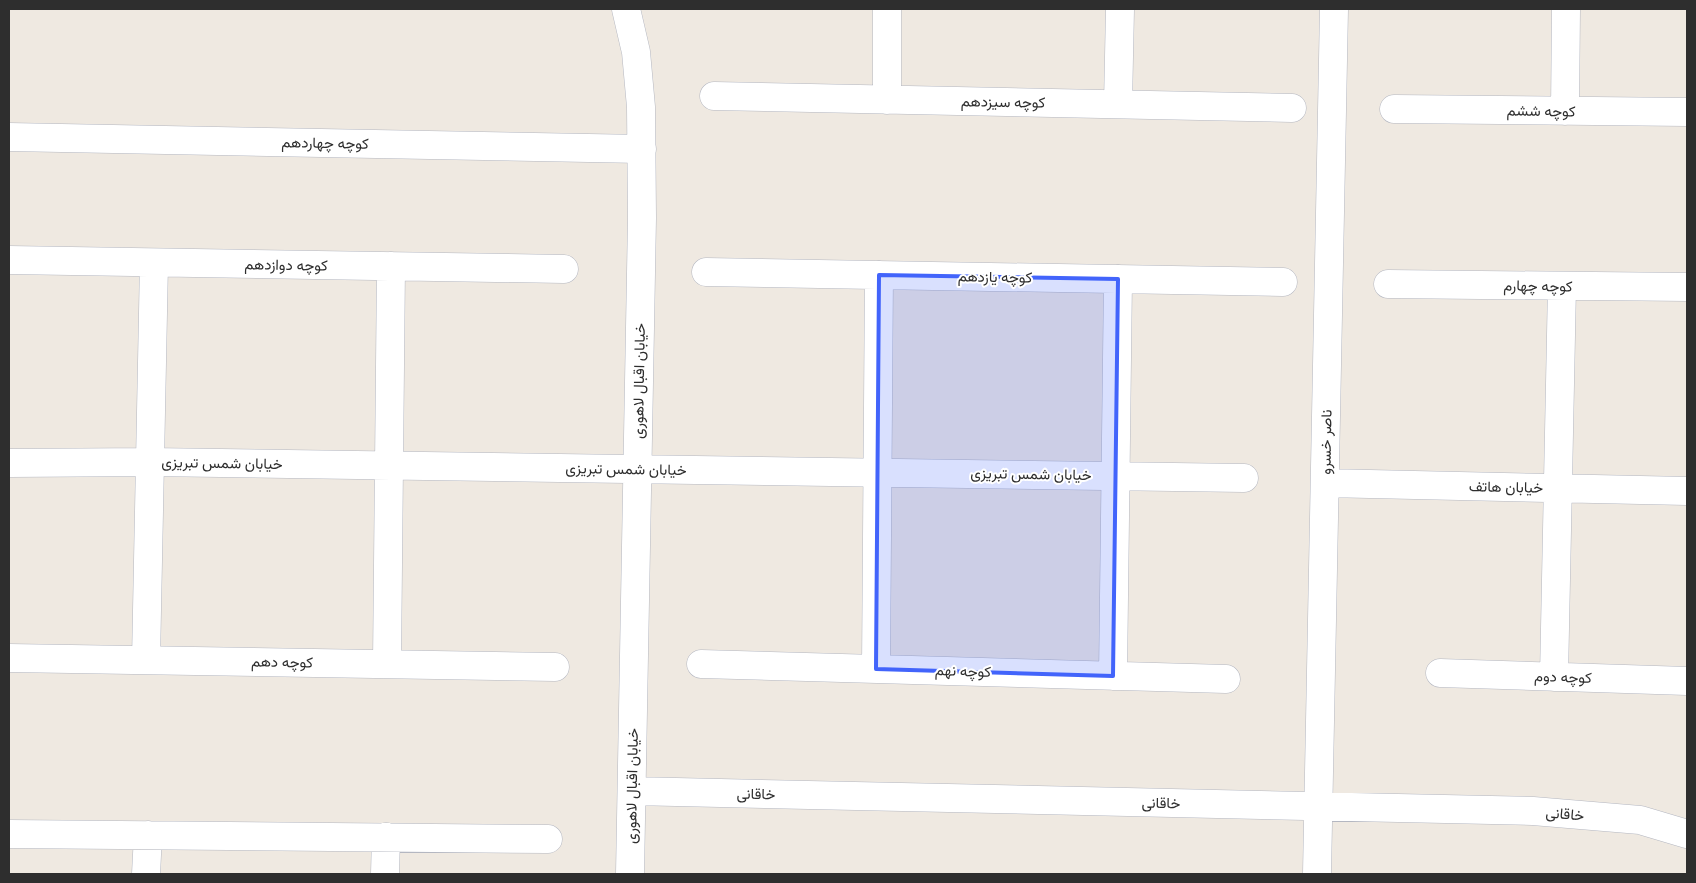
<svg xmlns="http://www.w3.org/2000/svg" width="1696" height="883" font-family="Roboto,Vazirmatn,sans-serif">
  <rect width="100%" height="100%" fill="#efe9e1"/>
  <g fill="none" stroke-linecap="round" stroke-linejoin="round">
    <defs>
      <path id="minor" d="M626,9l10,43 5,55 1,111 -12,656
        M714,96l578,12
        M887,100v-91
        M1118,104l2,-95
        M1394,109l293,3
        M1565,111l1,-102
        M9,137l633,12
        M9,260l555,9
        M706,272l577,10
        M1388,284l299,3
        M9,463l141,-1 1094,16
        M1325,483l362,8
        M9,658l546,9
        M146,660l8,-397
        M387,664l4,-398
        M701,664l525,15
        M876,669l3,-394
        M1440,673l247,8
        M1113,676l5,-397
        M1554,677l8,-391
        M632,791l901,20 107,9 47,14
        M9,834l539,5
        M146,874l2,-39
        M385,874l1,-37
        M1317,874l17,-865"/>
    </defs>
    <use href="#minor" stroke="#b4b7c1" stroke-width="29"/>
    <use href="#minor" stroke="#fff" stroke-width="28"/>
  </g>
  <path fill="#4264fb" fill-opacity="0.2" stroke="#4264fb" stroke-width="4" stroke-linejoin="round" d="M879,275l239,4 -5,397 -237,-7z"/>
  <g text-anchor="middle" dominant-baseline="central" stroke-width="4" stroke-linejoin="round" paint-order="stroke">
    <g font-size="15" fill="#2e2e2e" stroke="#fff">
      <text transform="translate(1003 102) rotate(1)">کوچه سیزدهم</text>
      <text transform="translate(1541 111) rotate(1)">کوچه ششم</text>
      <text transform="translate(325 143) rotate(1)">کوچه چهاردهم</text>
      <text transform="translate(286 265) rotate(1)">کوچه دوازدهم</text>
      <text transform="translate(995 277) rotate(1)">کوچه یازدهم</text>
      <text transform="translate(1538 286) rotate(1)">کوچه چهارم</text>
      <text transform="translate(639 381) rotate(-89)">خیابان اقبال لاهوری</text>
      <text transform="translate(1326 442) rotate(-89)">ناصر خسرو</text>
      <text transform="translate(222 463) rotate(1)">خیابان شمس تبریزی</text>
      <text transform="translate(626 469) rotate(1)">خیابان شمس تبریزی</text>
      <text transform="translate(1031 474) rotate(1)">خیابان شمس تبریزی</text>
      <text transform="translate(1506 487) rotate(1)">خیابان هاتف</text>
      <text transform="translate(282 662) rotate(1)">کوچه دهم</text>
      <text transform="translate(963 671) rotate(2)">کوچه نهم</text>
      <text transform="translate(1563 677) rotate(2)">کوچه دوم</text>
      <text transform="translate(632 786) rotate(-89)">خیابان اقبال لاهوری</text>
      <text transform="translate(756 794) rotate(1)">خاقانی</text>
      <text transform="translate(1161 803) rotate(1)">خاقانی</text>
      <text transform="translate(1565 814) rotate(5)">خاقانی</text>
    </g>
  </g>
  <rect width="1696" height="883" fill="none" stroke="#2e2e2e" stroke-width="20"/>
</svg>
